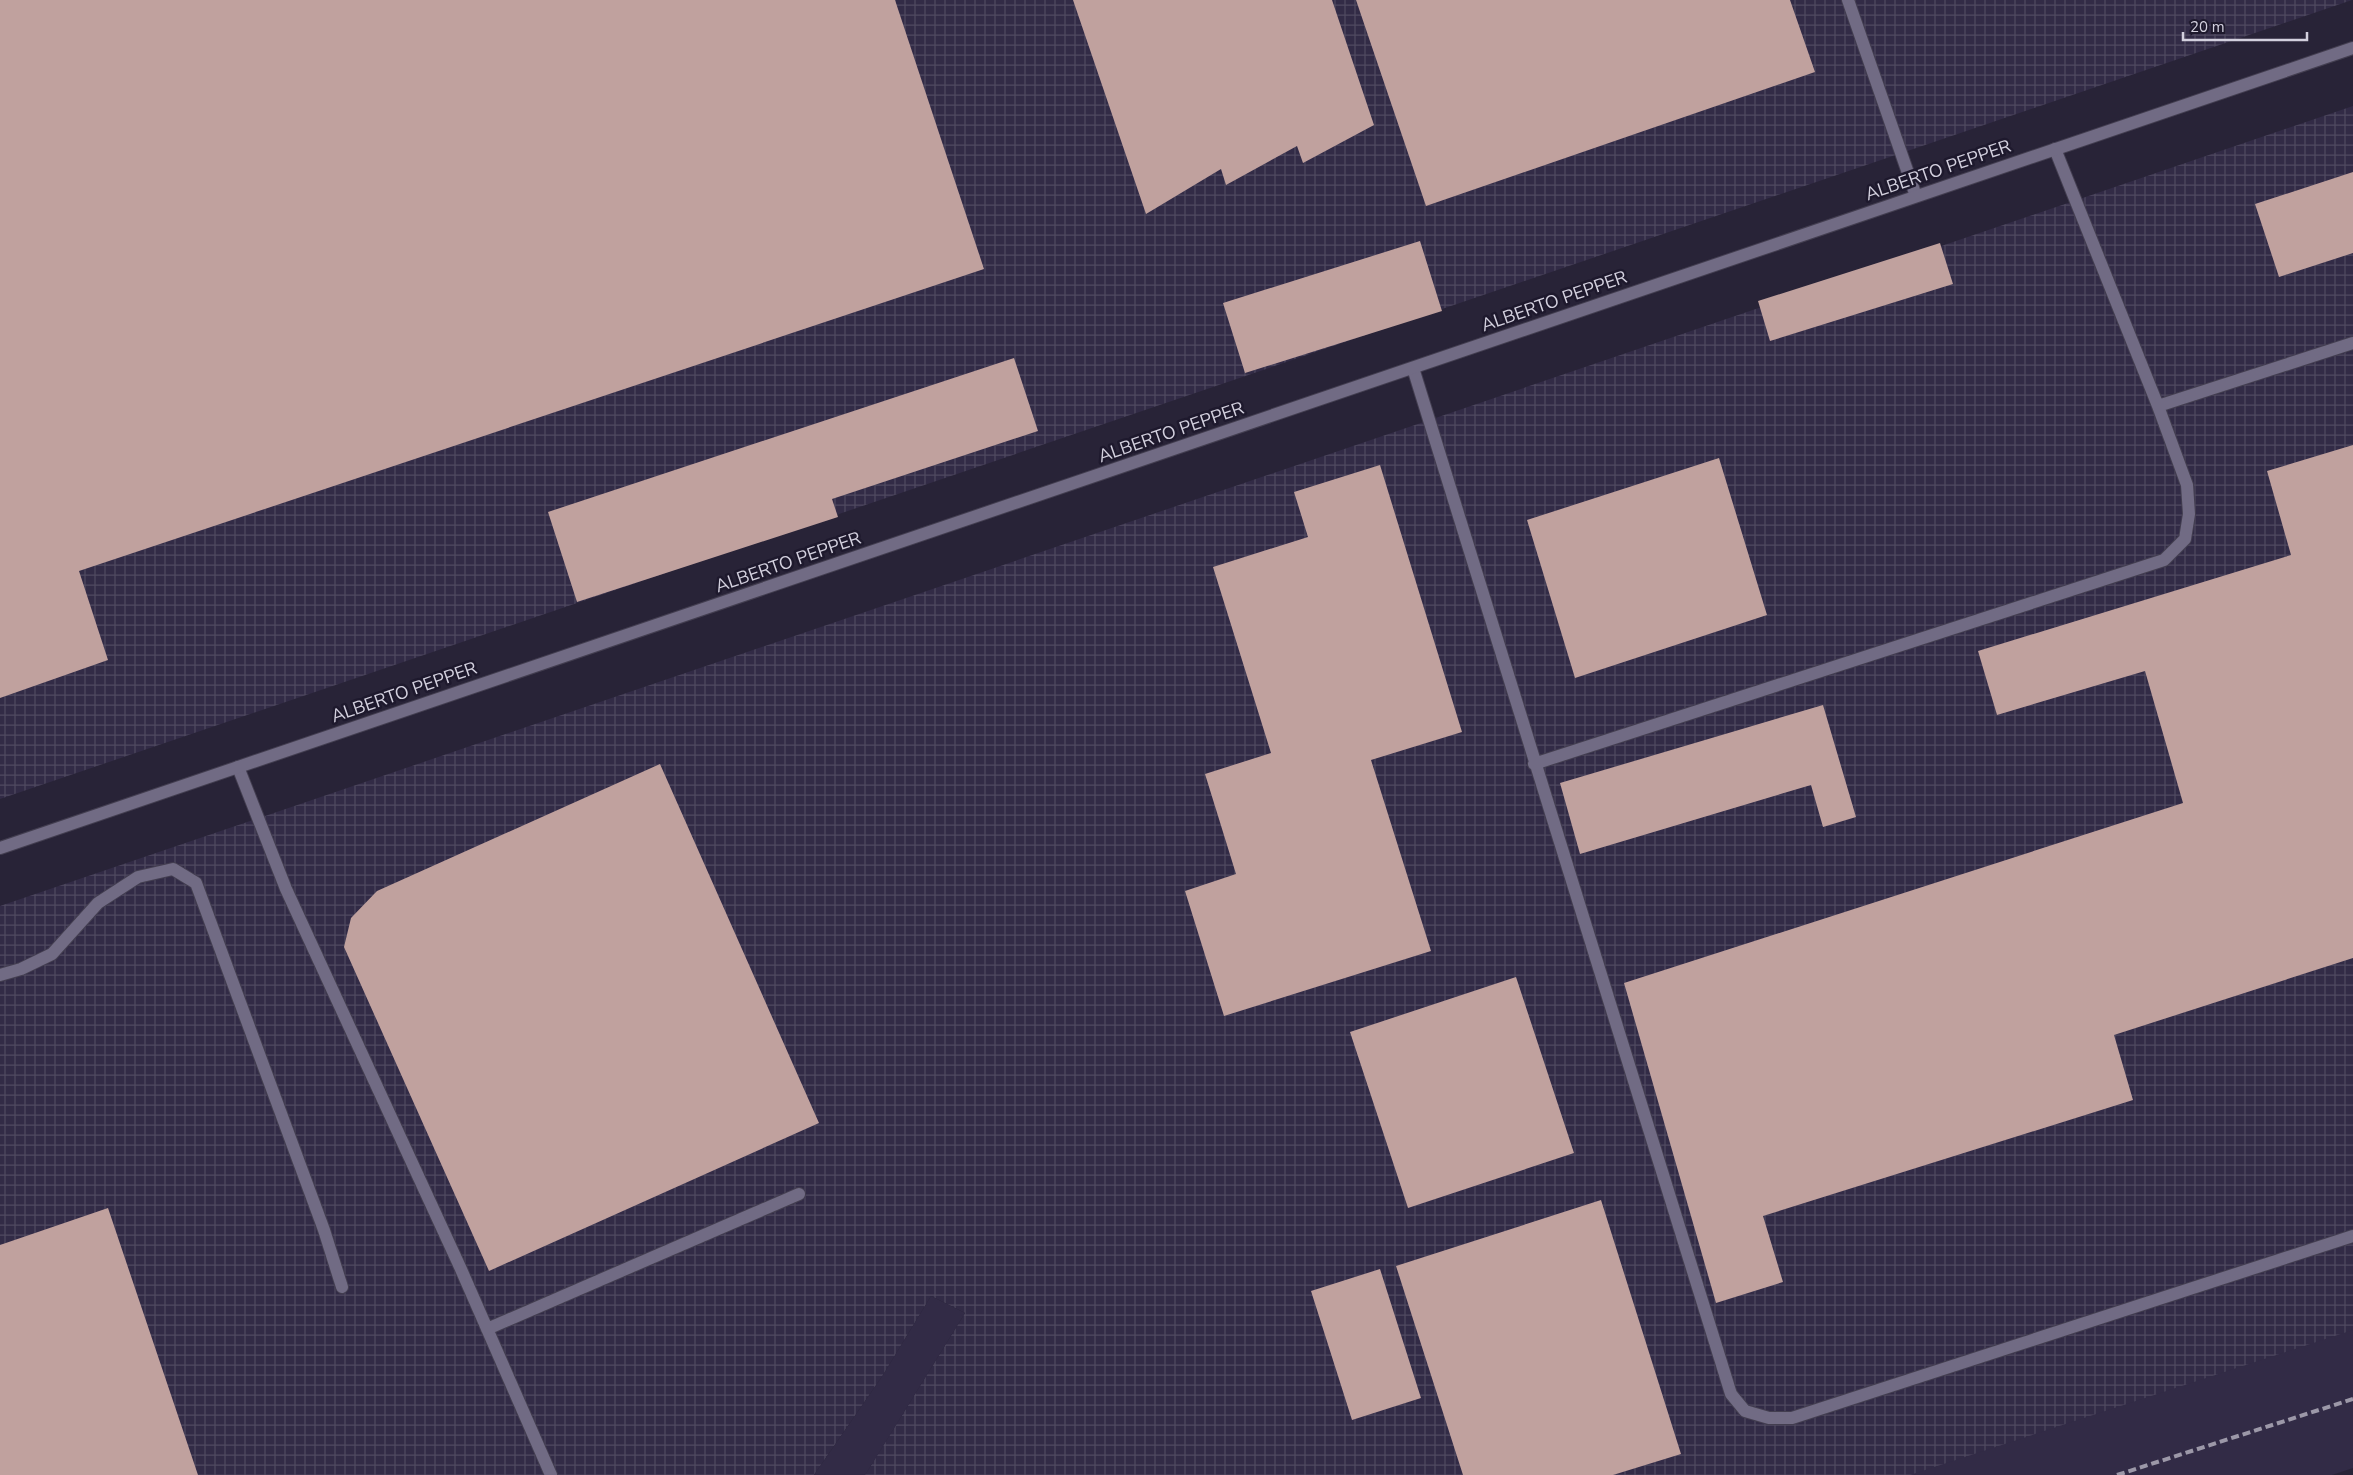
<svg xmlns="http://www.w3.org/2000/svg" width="2353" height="1475" font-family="'Nunito Sans',sans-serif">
  <defs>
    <pattern id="industrial-grid" width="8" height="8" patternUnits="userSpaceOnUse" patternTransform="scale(1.25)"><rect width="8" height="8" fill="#322b46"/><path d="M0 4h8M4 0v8" fill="none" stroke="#4f4960"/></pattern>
  </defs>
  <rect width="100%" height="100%" fill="#282337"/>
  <path fill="url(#industrial-grid)" d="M0,0h2352l-2352,799z
    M2353,106v1228l-437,141h-1051l100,-162 -34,-17 -48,79 -69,100h-814v-569z"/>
  <path fill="#322b46" d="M931,1296l34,17 -93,151 -7,11h-51l69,-100z
    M2353,1330v138l-21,7h-422z"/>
  <path fill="#c0a19e" d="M0,0h895l89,269 -905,302 29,89 -108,38z
    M1073,0h259l42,125 -71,38 -6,-17 -71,39 -5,-16 -75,45z
    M1356,0h434l25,72 -389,134z
    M2353,172v81l-74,24 -24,-73z
    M1420,241l22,70 -197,62 -22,-70z
    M1940,243l13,41 -183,57 -12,-40z
    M1014,358l24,73 -206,68 6,18 -261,85 -29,-90z
    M2353,445v513l-239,77 19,65 -370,116 20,66 -67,21 -92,-320 559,-180 -38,-132 -148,44 -19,-64 313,-96 -24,-84z
    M1719,458l48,157 -192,63 -48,-158z
    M1380,465l82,267 -91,28 60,191 -207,65 -39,-125 51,-17 -31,-100 66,-21 -58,-186 95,-30 -14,-45z
    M1823,705l33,112 -33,10 -12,-42 -231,69 -20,-71z
    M660,764l159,359 -330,148 -145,-324 7,-29 26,-27z
    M1516,977l58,176 -166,55 -58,-176z
    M1601,1200l80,254 -68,21h-150l-67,-209z
    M108,1208l90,267h-198v-230z
    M1380,1269l41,129 -69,22 -41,-129z"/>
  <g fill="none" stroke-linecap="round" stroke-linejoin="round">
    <defs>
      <path id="service" d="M1848,0l68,196
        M1413,368l318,1026 14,17 24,7h23l561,-182
        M2158,406l195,-63
        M1534,764l630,-204 21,-21 4,-25 -2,-29 -29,-79 -103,-257
        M238,767l48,122 174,378 91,208
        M0,975l21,-6 31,-15 46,-51 40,-26 35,-8 23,14 128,347 18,57
        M487,1329l312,-135"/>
      <path id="minor" d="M0,848l2353,-800"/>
    </defs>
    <use href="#service" stroke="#433e50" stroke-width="14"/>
    <use href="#minor" stroke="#433e50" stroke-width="14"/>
    <use href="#service" stroke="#716b84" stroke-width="12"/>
    <use href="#minor" stroke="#716b84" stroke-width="12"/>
    <path stroke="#9c98a8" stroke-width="4" stroke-dasharray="8 4" stroke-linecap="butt" d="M2117,1475l236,-76"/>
  </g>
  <g text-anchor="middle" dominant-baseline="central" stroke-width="5" stroke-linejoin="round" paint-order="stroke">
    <g font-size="18" fill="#d3d0de" stroke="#1e192d">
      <text transform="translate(1938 170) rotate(-19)">ALBERTO PEPPER</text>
      <text transform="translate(1554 301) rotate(-19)">ALBERTO PEPPER</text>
      <text transform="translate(1171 432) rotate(-19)">ALBERTO PEPPER</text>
      <text transform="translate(788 562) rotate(-19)">ALBERTO PEPPER</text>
      <text transform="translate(404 692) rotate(-19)">ALBERTO PEPPER</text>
    </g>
  </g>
  <path d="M2183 32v8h124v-8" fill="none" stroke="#d3d0de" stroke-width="2.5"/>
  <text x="2190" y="32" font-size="15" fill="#d3d0de" stroke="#1e192d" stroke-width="4" paint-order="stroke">20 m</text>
</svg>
